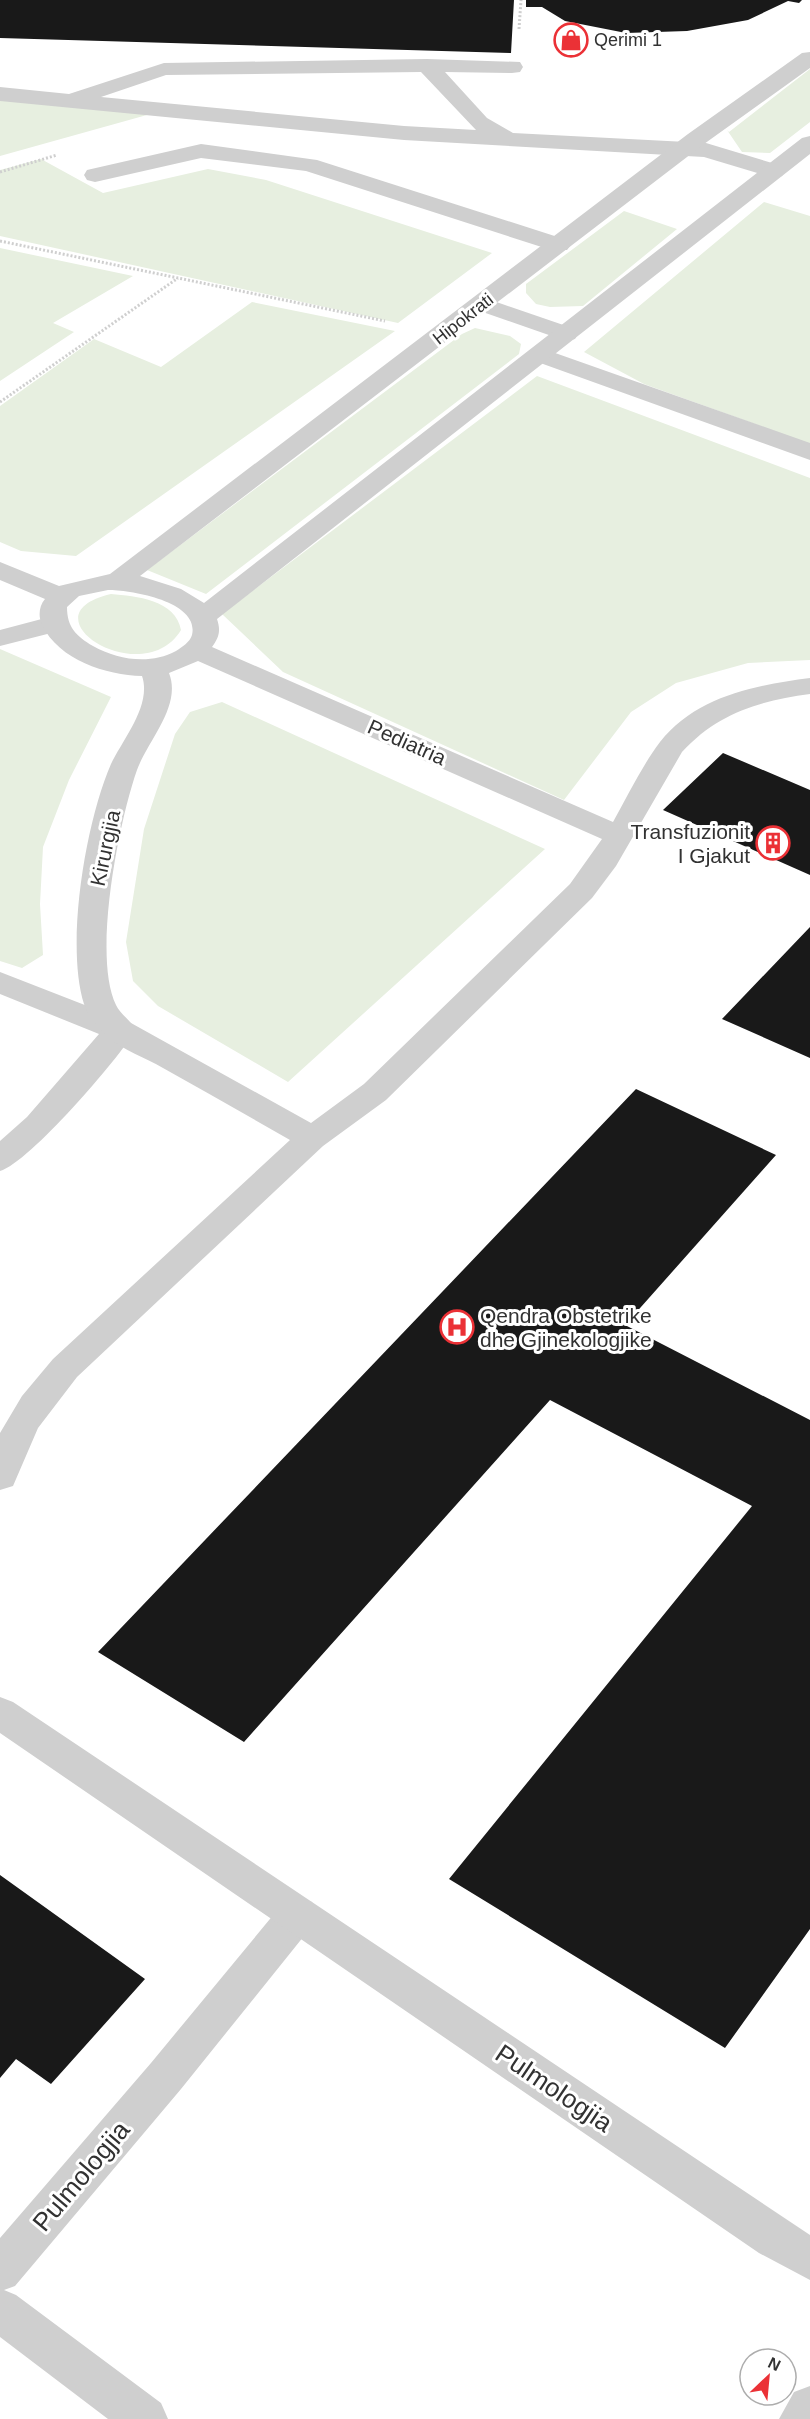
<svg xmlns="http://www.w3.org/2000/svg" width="810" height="2419" font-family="Arial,sans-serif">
  <rect width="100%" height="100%" fill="#fff"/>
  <path fill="#e7efe0" d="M810,69v53l-40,31 -28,-1 -15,-22 2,2z
    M0,88l172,20 -172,48z
    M41,159l62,34 105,-24 58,11 226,73 -94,70 -398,-87v-66z
    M764,202l46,14v228l-166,-60 -60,-32z
    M624,211l53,18 -94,77 -33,1 -14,-3 -10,-11v-9z
    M0,248l133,28 -80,47 21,9 -74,49z
    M252,302l143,29 -319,225 -55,-5 -21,-9v-136l94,-67 67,28z
    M475,328l35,8 11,8 -2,10 -313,240 -59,-24 315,-236z
    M537,376l273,102v182l-62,3 -72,20 -45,29 -67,88 -281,-128 -61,-58z
    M111,594c25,2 65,6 70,36 -38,63 -161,-15 -70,-36z
    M0,649l111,48 -42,83 -26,67 -3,57 3,51 -21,13 -22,-7z
    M222,702l323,147 -257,233 -130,-76 -25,-25 -7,-39 18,-113 31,-95 15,-22z"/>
  <path fill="#191919" d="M0,0h514l-3,53 -511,-15z
    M526,0h276l-3,3 -11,-2 -40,19 -61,11 -61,2 -61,-12 -23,-14h-16z
    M723,753l87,37v85l-147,-65z
    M810,927v131l-88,-39z
    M636,1089l140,66 -151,170 185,95v509l-85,119 -276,-169 303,-373 -202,-106 -306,342 -146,-90z
    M0,1875l145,104 -94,105 -35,-25 -16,19z"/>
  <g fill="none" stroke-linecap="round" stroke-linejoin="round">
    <path stroke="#cfcfcf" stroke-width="3" stroke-dasharray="2 2" stroke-linecap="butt" d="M519,29l2,-29
      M0,172l57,-17
      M0,241l385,80
      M0,402l178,-124"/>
    <path fill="#cfcfcf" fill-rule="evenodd" d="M427,59l93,3 3,5 -3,5 -8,1 -67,-1 42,46 26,15 193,10 76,23 3,5 -3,5 -8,2 -70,-21 -300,-17 -404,-39v-14l69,7 95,-31zM421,72l55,58 -72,-4 -303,-29 65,-22z
      M201,144l116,16 250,80 4,5 -4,5h-16l-245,-79 -105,-13 -106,24 -8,-2 -3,-5 3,-5z
      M482,297l93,32 3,5 -3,5 -9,2 -92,-32 -4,-5 4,-5z
      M541,348l269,95v17l-278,-100 -3,-5 3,-5z
      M53,616l10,2 4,6 -4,6 -63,16v-16z
      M0,972l131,51 5,7c-18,29 -106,132 -136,141v-30l27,-24 72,-83 -99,-40z
      M298,1896l14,6 6,12 -6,12 -131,163 -166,197 -11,4 12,5 145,108 7,16h-60l-108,-82v-99l151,-175 133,-161z
      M810,2386v33h-31l15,-27z"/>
    <path fill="#cfcfcf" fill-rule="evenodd" d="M810,52v16l-106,76 -564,432 41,13 23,14 598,-465 8,-2v18l-593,465c4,12 2,18 -5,28l401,175c15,-27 29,-56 47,-80 36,-46 96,-57 150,-64v16c-51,7 -92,19 -128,58l-66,114 -24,32 -206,202 -63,46 -246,231 -39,51 -25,58 -13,4v-57l22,-37 31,-37 237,-219c-42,-24 -84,-48 -127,-72 -17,-10 -40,-18 -55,-31 -9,-8 -20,-21 -24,-33 -19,-60 2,-183 27,-240 12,-25 41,-59 31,-88 -36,-1 -83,-16 -100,-51 -4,-9 -3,-19 3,-26l-45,-19v-18l59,24 51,-12 578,-440 114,-81zM108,590c22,0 92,11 84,45 -2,7 -10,12 -16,16 -26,14 -58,9 -83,-5 -17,-10 -26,-19 -26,-39l12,-11zM198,661l404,178 -32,45 -206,200 -53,39 -180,-100c-5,-6 -12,-11 -15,-18 -24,-49 3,-184 21,-235 11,-30 45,-64 32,-97z
      M0,1697l13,5 797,533v45l-51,-27 -759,-520z"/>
  </g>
  <defs>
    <symbol id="shop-ring" viewBox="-11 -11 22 22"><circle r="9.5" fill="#fff" stroke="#eb3136" stroke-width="1.5"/><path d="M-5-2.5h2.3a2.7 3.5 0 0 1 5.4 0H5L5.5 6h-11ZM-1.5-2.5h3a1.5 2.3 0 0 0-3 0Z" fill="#eb3136"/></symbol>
    <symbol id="building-ring" viewBox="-11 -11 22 22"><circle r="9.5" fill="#fff" stroke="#eb3136" stroke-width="1.5"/><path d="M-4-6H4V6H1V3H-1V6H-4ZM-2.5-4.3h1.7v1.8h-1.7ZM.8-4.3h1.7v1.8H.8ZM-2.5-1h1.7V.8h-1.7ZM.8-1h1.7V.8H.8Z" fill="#eb3136"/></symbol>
    <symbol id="hospital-ring" viewBox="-11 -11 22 22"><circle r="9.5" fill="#fff" stroke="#eb3136" stroke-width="1.5"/><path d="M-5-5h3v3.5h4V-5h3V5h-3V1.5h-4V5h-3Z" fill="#eb3136"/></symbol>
  </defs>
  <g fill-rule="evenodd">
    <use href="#shop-ring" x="552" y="21" width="38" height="38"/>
    <use href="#building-ring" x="754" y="824" width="38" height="38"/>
    <use href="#hospital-ring" x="438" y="1308" width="38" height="38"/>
  </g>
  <g text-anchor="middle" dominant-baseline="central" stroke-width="6" stroke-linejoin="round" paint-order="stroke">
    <g font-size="18" fill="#323232" stroke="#fff" text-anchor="start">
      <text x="594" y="40">Qerimi 1</text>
    </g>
    <g font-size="18" fill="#323232" stroke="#fff">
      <text transform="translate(463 319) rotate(-38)">Hipokrati</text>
    </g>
    <g font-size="21" fill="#323232" stroke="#fff">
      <text transform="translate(407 742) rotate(24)">Pediatria</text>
      <text transform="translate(105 848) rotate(-78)">Kirurgjia</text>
    </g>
    <g font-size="21" fill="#323232" stroke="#fff" text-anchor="end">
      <text x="750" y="831">Transfuzionit<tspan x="750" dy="24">I Gjakut</tspan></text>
      <text x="480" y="1315" text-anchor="start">Qendra Obstetrike<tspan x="480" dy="24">dhe Gjinekologjike</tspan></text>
    </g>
    <g font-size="26" fill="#323232" stroke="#fff">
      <text transform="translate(554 2088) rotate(34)">Pulmologjia</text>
      <text transform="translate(81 2176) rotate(-50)">Pulmologjia</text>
    </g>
  </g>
  <g transform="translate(768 2377) rotate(26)"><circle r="28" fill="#ffffff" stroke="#adadad" stroke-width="1.5"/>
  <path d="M0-4.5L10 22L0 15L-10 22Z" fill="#eb3136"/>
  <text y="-9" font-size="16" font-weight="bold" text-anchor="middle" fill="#323232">N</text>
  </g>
</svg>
